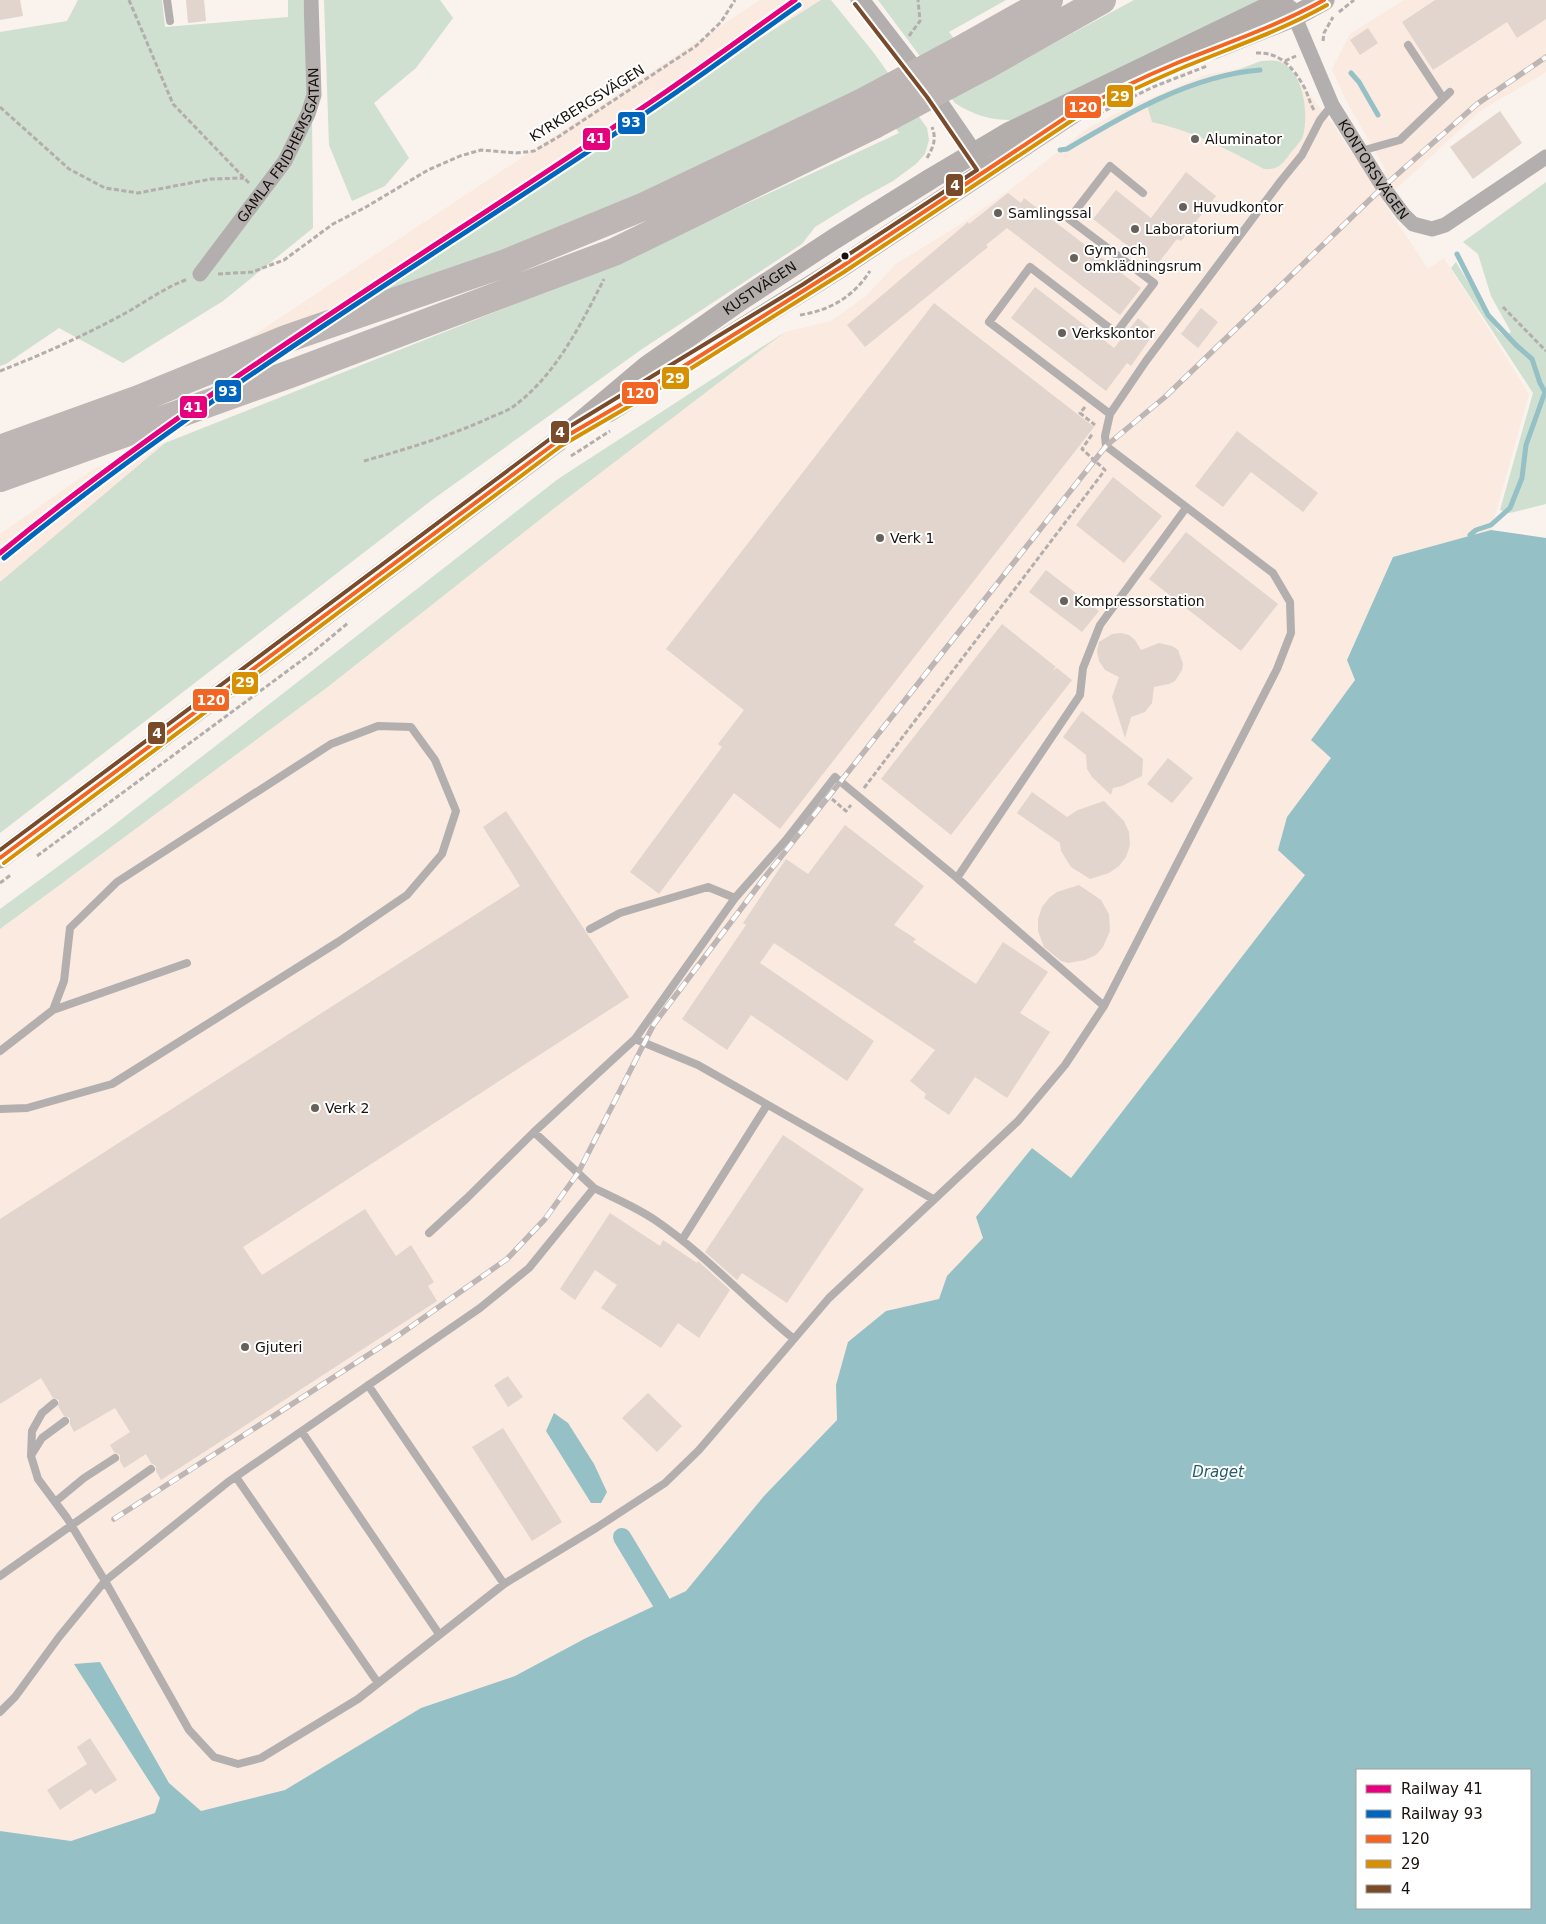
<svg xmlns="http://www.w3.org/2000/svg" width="1546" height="1924" font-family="'DejaVu Sans',sans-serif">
  <rect width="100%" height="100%" fill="#f9f2ed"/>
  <path fill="#faeadf" d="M760,0h61l-247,155 -258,165 -83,29z
    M1404,0h142v72l-66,39 -97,90 45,68 16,-11 85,136 -38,136 -98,27 -46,103 8,20 -44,60 20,18 -44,59 18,58 -234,303 -39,-30 -49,90 -36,38 -8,23 -53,12 -50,74 1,35 -73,76 -78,95 -100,47 -71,38 -94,32 -136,82 -84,21 -32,-28 -69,-120 -25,1 85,134 -5,15 -84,28 -71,-10v-902l329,-243 232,-183 224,-171 46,-11 34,-24 31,-33 65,-40 49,-34 78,-62 44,-22 73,-31 78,-15 51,66 38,57 14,-13 -39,-68 -15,-33 18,-35z
    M165,443l-76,65 -89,74v-48l92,-64z"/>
  <path fill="#cfdfd0" d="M78,0h84l3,27 123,-10v-17h15l9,118 1,110 -90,73 -100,62 -64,-35 -53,36 -6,2v-334l67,-11z
    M324,0h116l13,18 -37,50 -42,35 35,55 -24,28 -33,15 -23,-56z
    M821,0h10l43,53 53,75 2,12 -4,14 -9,10 -23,17 -31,17 -47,29 -13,17 -160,105 -210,151 -432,333v-251l165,-139 451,-179 283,-131 -29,-42 -234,110 -320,119 258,-165z
    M878,0h128l-57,32 37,48 148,-80h137l-260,120c-22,0 -37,-5 -56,-17z
    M1261,61c5,0 11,-1 16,0 27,8 32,52 26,75 -2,6 -10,13 -14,19 -7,10 -12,15 -25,14 -37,-20 -71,-38 -112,-47l-5,-17z
    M1546,182v322l-36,9 -10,-3 33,-117 -82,-125 5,-6 41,68 7,6 7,-4 -20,-36 -13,-42 -15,-12z
    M785,332l-224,171 -232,183 -329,243v-20l109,-80 449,-350z"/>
  <path fill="#94c0c6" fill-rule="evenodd" d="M1491,530l55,8v1386h-1546v-93l71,10 84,-28 5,-15 -86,-134 26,-2 69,121 32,28 84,-21 136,-82 94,-32 71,-38 100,-47 78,-95 73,-76 -1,-35 12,-43 38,-31 53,-12 8,-23 36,-38 -7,-21 56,-69 39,30 234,-303 -27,-25 9,-33 44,-59 -20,-18 44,-60 -8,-20 46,-103zM1530,1770v138h-173v-138z
    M554,1413l14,10 26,41 13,28 -6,11h-10l-45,-72z"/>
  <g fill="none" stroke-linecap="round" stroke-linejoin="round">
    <path stroke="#94c0c6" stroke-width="5" d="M1351,73l8,9 19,33
      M1060,150l7,-1c57,-34 125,-74 193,-79
      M1457,254l31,61 28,30 16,14 8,24 5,9 -19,53 -4,33 -12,30 -19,17 -15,5 -6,5"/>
    <path stroke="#94c0c6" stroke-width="18" d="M622,1537l39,65"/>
  </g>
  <path fill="#e1d5cd" d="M0,0h20l3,16 -23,4z
    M186,0h18l2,21 -18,2z
    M1435,0h111v19l-29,19 -10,-16 -74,48 -31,-48z
    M1368,28l10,15 -18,12 -10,-15z
    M1500,111l22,32 -49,36 -23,-32z
    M1186,172l30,24 -35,45 -4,-2 -22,28 -62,-48 23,-29 35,28z
    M1008,193l13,10 3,-5 117,90 -21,27 -113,-87 -21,17 2,2 -123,100 -18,-22 121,-103 1,2z
    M1035,287l79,61 24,-30 11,9 -4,6 5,6 -19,27 -4,-3 -21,28 -95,-73z
    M934,303l160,124 -314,402 -46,-36 -75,101 -29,-22 92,-125 -4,-3 26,-34 -78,-61z
    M1201,308l17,14 -20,26 -17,-14z
    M1237,431l81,62 -15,19 -52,-40 -28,35 -28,-21z
    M1113,477l49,39 -38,47 -48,-38z
    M1186,532l92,72 -37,47 -92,-72z
    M1046,570l53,41 -17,21 -53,-40z
    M1002,624l54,43 -4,4 5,-3 15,12 -121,155 -70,-56z
    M1121,633l8,2 6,5 6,10 18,-7 13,3 6,4 5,14 -1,6 -7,11 -6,3 -15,3 -2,16 -7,9 -14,5 -6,21 -13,-41 7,-20 -14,-7 -6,-9 -2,-10 2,-9 13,-8z
    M1082,711l61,48 -1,17 -20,10 -9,2 -2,7 -19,-18 -5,-8 -1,-14 -23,-18z
    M1168,758l25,20 -21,25 -25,-19z
    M1032,792l35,25 11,-7 26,-9 20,20 5,11 1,13 -4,12 -7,9 -10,7 -19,6 -19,-12 -10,-16 -1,-8 -43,-30z
    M506,811l123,186 -386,250 19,28 103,-66 31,47 15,-11 23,37 -6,4 9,15 -276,179 -5,-9v-5l-5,-3 -5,-9 -22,14 -4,-7v-6l-6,-3 -4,-7 20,-13 -15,-24 -41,24 -4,-8v-6l-6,-2 -6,-10 1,-6 -6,-2 -12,-20 -41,26v-185l520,-333 -37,-59z
    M845,825l79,61 -30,39 22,14 -3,3 63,42 27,-42 45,30 -28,41 30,19 -43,66 -32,-21 -26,38 -25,-17 2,-4 -16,-13 25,-31 -161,-107 -14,20 114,78 -27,40 -96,-66 -24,35 -45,-31 64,-94 -3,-2 43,-64 22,15z
    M1079,885l22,15 8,14 1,17 -7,16 -7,8 -11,5 -17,3 -7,-2 -17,-14 -6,-16v-12l4,-12 8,-10 7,-5z
    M783,1135l81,54 -77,114 -45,-30 -5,7 -32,-28z
    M610,1213l50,33 3,-6 34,23 1,-2 32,29 -31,48 -21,-15 -17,25 -60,-40 16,-23 -22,-15 -20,30 -15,-11z
    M508,1376l15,21 -15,10 -14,-22z
    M648,1393l34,33 -25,26 -35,-34z
    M503,1428l59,94 -30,19 -60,-94z
    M90,1738l27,42 -22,14 -4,-5 -31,21 -13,-20 40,-26 -10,-17z"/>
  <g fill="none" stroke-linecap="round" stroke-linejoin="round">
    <path stroke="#b3aeac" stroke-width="3" stroke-dasharray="5 2.5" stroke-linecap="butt" d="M129,0l44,104 77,80
      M1339,12l15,-12
      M909,36l11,-15 -2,-21
      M1323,41l1,-8 9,-16
      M1256,53c23,-1 36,13 47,32 5,8 6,17 11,25
      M1285,61l11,-5
      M0,107l69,62 36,19 33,5 73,-14 33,-1
      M1092,117l61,-30 54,-21
      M927,158c6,-11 10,-18 5,-31
      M218,274l34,-2 32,-12 49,-36 33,-17 62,-37 32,-14 21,-6 35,3 18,-2 24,-14 138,-91 25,-24 14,-22
      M1503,307l43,44
      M800,315c31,-5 53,-18 70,-44
      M0,371c41,-16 81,-34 120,-55 23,-12 43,-28 68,-37
      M1085,407l-5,6 15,12
      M571,456l39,-25
      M364,461c42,-12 83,-24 123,-42 8,-4 19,-7 27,-13 42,-31 67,-82 90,-127
      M864,788l241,-318 -23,-21 11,-16
      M832,799l14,12 5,-6
      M37,856l276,-204 35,-29
      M0,883l12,-9"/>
    <path stroke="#b3afaf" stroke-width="8" d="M167,0l3,21
      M1408,45l35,53
      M1361,151l39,-11 50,-48
      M1110,414l-121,-92 41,-55 86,66 38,-50 -85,-64 41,-53 33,27
      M957,878l123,-183 3,-27 17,-43 86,-117
      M590,929l30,-16 88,-26 27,11
      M53,1010l134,-47
      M635,1039l63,26 235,134
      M0,1051l53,-41 11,-29 6,-53 47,-46 214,-138 47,-18 33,1 24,33 21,51 -14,43 -35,41 -69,47 -226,142 -85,24 -27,1
      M594,1188c20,10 42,19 61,32 50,34 92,81 139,119
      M429,1233l38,-35 67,-66 101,-93 100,-141 51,-58 49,-63 122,101 147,128
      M682,1240l85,-135
      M368,1385l136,199
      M54,1403l-12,10 -10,18 -1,25 7,23 29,39 38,63 84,149 25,27 24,7 23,-6 97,-59 146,-115 92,-56 69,-45 34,-33 130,-152 189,-177 47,-56 39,-59 173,-337 14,-36 -1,-31 -17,-29 -167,-127 -1,-10 5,-22 36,-53 134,-179 22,-27 18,-35 12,-15
      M302,1432l137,202
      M32,1454l10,-16 23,-17
      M236,1477l142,206
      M55,1502l29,-24 31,-20
      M0,1576l151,-107
      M0,1712l15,-15 44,-60 46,-56 123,-99 252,-174 49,-40 65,-80 -60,-56"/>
    <g stroke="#b3afaf" stroke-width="15">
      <path id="s1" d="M1291,8l41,97 51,82 20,27 10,10 19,5 13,-4 101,-68"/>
      <path id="s2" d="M200,274l85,-113 23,-47 6,-19 -3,-95"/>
    </g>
    <path stroke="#b3afaf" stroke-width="19" d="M860,0l72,93 50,73"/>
    <g stroke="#b3aeac" stroke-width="21">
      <path d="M1213,49l82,-33 29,-16"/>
      <path d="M608,412l233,-145 235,-156"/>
      <path id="s3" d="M0,858l558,-417 89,-75 94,-66 93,-61 98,-61 76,-45 275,-133"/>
    </g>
    <path stroke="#bdb6b4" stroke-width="28" d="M969,45l80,-45
      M985,66l117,-66
      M0,449l139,-50 147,-60 220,-76 139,-57 214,-102
      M0,478l290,-104 324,-122 260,-127"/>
    <defs>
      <path id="rail" d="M114,1519l285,-184 108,-76 38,-40 33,-46 76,-149 111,-147 341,-431 59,-49 218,-210 94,-83 69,-47"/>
    </defs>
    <use href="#rail" stroke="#bdb6b4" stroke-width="5.5"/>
    <use href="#rail" stroke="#fff" stroke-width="4" stroke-dasharray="11" stroke-linecap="butt"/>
    <path stroke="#bdb6b4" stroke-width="28" d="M859,104l110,-59
      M874,125l111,-59"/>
    <defs>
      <path id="bus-1" d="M0,858l558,-417 91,-53 192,-121 230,-153c35,-19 70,-36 106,-51 50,-20 100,-37 147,-63"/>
      <path id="bus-2" d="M4,863l557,-417 91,-53 192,-121 230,-153c34,-18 68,-34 103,-49 50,-21 102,-38 150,-65"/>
      <path id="bus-3" d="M0,850l554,-414 248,-151 175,-115 -50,-73 -72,-93"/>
    </defs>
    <use href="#bus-1" stroke="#fff" stroke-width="8"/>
    <use href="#bus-2" stroke="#fff" stroke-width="8"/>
    <use href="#bus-3" stroke="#fff" stroke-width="8"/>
    <use href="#bus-1" stroke="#f26522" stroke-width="4"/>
    <use href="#bus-2" stroke="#d69002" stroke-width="4"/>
    <use href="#bus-3" stroke="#7a4b2a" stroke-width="4"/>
    <defs>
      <path id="rail-1" d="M0,553c209,-171 442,-308 664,-460 44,-30 87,-62 131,-93"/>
      <path id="rail-2" d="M4,558c209,-171 441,-308 664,-460 44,-30 87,-62 131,-93"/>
    </defs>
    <use href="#rail-1" stroke="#fff" stroke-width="9"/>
    <use href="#rail-2" stroke="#fff" stroke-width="9"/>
    <use href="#rail-1" stroke="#e5007d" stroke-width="5"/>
    <use href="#rail-2" stroke="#0065bd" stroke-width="5"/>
  </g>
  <g fill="#67605b" stroke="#fff" stroke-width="2">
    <circle cx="1195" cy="139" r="5"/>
    <circle cx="1183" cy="207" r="5"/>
    <circle cx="998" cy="213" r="5"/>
    <circle cx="1135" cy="229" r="5"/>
    <circle cx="1074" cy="258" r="5"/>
    <circle cx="1062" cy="333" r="5"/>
    <circle cx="880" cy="538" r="5"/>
    <circle cx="1064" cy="601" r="5"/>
    <circle cx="315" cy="1108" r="5"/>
    <circle cx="245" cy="1347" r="5"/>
  </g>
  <circle fill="#18110c" stroke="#fff" stroke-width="2" cx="845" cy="256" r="4.5"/>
  <g text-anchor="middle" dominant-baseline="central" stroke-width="4" stroke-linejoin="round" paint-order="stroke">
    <g font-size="14" fill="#18110c" stroke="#fff">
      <text transform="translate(587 103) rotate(-32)">KYRKBERGSVÄGEN</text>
      <text stroke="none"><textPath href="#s2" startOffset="154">GAMLA FRIDHEMSGATAN</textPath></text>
      <text stroke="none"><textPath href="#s1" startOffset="182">KONTORSVÄGEN</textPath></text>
      <text stroke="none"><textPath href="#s3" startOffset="950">KUSTVÄGEN</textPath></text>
    </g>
    <g font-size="14" fill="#18110c" stroke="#fff" text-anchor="start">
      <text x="1205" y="139">Aluminator</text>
      <text x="1193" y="207">Huvudkontor</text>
      <text x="1008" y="213">Samlingssal</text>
      <text x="1145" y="229">Laboratorium</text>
      <text x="1084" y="250">Gym och<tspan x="1084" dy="16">omklädningsrum</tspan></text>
      <text x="1072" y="333">Verkskontor</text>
      <text x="890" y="538">Verk 1</text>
      <text x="1074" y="601">Kompressorstation</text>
      <text x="325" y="1108">Verk 2</text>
      <text x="255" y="1347">Gjuteri</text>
    </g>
    <g font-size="15" font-style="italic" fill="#255d66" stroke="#fff">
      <text x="1218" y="1472">Draget</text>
    </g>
  </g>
  <g stroke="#fff" stroke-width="2">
    <rect x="1106" y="84" width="28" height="24" rx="5" fill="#d69002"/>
    <rect x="1064" y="95" width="38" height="24" rx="5" fill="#f26522"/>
    <rect x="617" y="111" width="29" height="24" rx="5" fill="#0065bd"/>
    <rect x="582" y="127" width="29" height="24" rx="5" fill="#e5007d"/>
    <rect x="945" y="173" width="19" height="24" rx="5" fill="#7a4b2a"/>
    <rect x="661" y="366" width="29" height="24" rx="5" fill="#d69002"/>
    <rect x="214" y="379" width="28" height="24" rx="5" fill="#0065bd"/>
    <rect x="621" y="381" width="38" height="24" rx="5" fill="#f26522"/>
    <rect x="179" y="395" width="29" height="24" rx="5" fill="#e5007d"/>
    <rect x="550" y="420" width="20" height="24" rx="5" fill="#7a4b2a"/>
    <rect x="231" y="671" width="28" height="24" rx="5" fill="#d69002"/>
    <rect x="192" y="688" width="38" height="24" rx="5" fill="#f26522"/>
    <rect x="147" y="721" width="19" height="24" rx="5" fill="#7a4b2a"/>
  </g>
  <g font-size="14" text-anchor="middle" font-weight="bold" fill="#fff">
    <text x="1120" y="101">29</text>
    <text x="1083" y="112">120</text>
    <text x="631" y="127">93</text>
    <text x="596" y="143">41</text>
    <text x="955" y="190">4</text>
    <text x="675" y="383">29</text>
    <text x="228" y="396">93</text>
    <text x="640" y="398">120</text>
    <text x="193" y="412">41</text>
    <text x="560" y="437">4</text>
    <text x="245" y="687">29</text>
    <text x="211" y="705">120</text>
    <text x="157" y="738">4</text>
  </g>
  <rect x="1356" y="1769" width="175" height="140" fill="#ffffff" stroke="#a3a09e"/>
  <rect x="1366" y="1785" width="25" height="8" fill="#e5007d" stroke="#a3a09e"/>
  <text x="1401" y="1794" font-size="15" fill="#18110c">Railway 41</text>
  <rect x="1366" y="1810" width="25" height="8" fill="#0065bd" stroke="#a3a09e"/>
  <text x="1401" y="1819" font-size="15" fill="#18110c">Railway 93</text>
  <rect x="1366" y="1835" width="25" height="8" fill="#f26522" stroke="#a3a09e"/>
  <text x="1401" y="1844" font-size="15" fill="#18110c">120</text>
  <rect x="1366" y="1860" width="25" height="8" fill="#d69002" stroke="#a3a09e"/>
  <text x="1401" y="1869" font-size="15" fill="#18110c">29</text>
  <rect x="1366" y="1885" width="25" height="8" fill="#7a4b2a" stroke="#a3a09e"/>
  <text x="1401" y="1894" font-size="15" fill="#18110c">4</text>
</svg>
